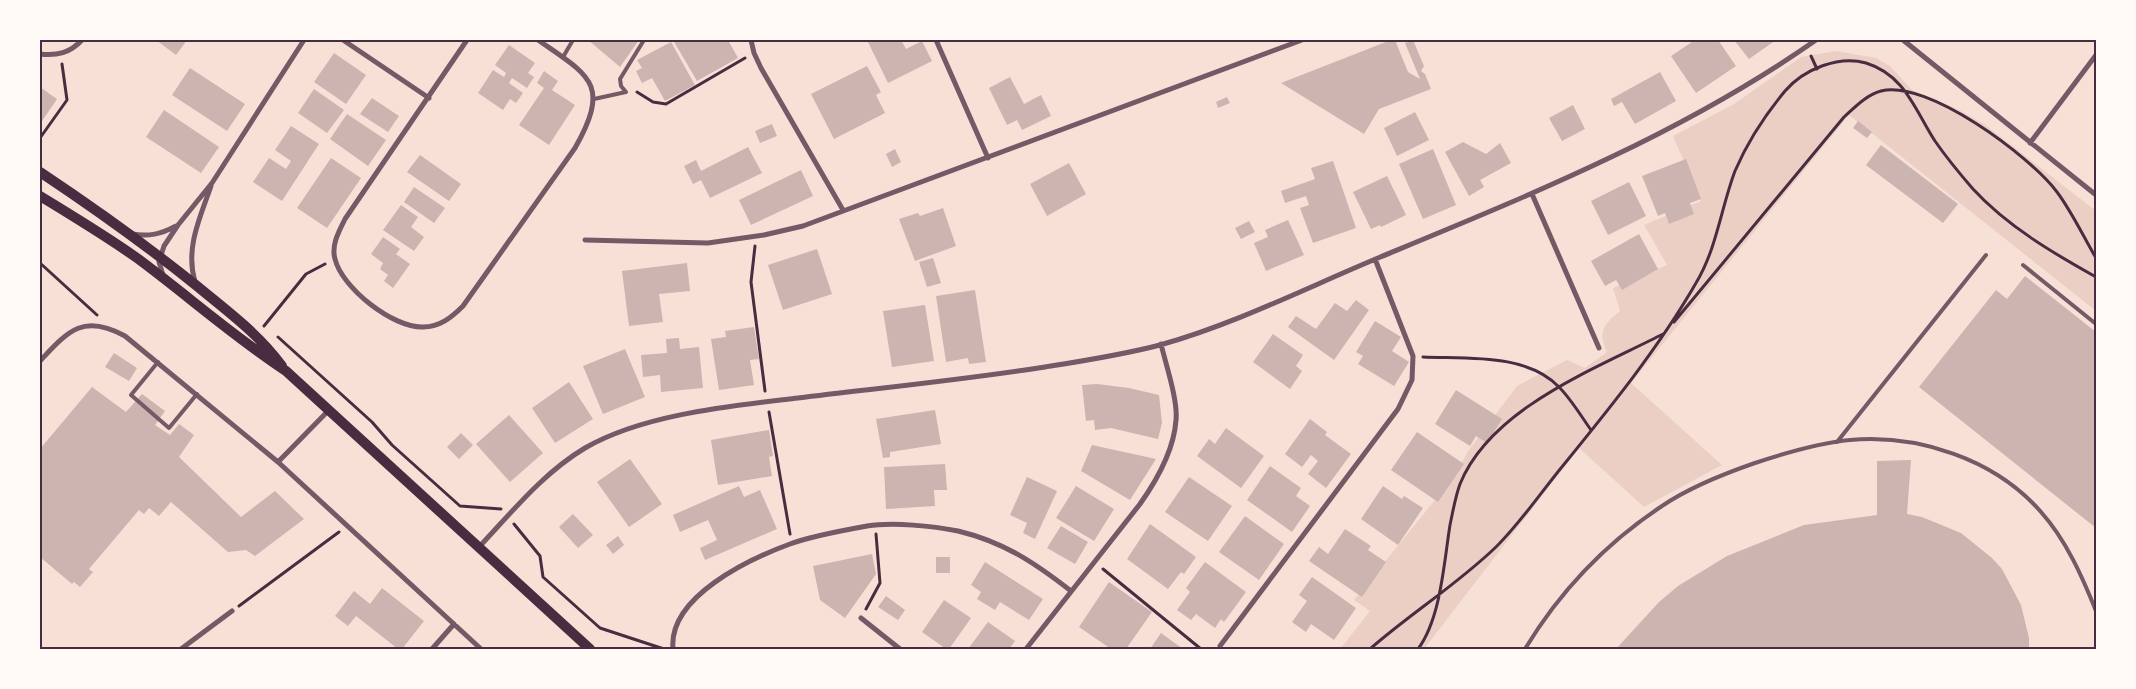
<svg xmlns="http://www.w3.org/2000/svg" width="2136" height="689" font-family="Merriweather,serif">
  <rect width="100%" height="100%" fill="#f7e1d7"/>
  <path fill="#ebcfc5" d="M1836,51l40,7 14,8 22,24 43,18 29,16 112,87v100l-247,-196 -218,268 91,82 -78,42 -65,-59 -155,201h-84l30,-38 -16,-11 102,-126 12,-23 49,-65 50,-26 18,8 22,-16c-10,-20 -3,-28 13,-41l-7,-23 54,-23 -23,-40 57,-24 -28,-65 61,-32 67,-47z"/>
  <path fill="#ccb4b1" d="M156,40h31l-11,15z
    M588,40h51l-19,27z
    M673,40h55l10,18 -41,23z
    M867,40h34l5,9 16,-8 10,20 -44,22z
    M1391,40h4l13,32 12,7 -15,-36 8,-3 11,26 -3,5 4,3 6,15 -52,20 -15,25 -83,-51z
    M1695,40h23l18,26 -40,27 -25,-37z
    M1734,40h42l-27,19z
    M671,42l24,43 -30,16 -13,-23 -10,5 -6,-12 6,-3 -5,-8z
    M509,45l26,18 -7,10 6,4 -7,11 -15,-10 -3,5 14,10 -7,10 -6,-4 -7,11 -25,-17 15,-23 11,7 2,-4 -11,-8z
    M334,53l32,22 -20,29 -32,-22z
    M867,66l14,26 -5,3 9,18 -51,26 -23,-45z
    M190,68l55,36 -18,27 -55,-36z
    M544,71l14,10 -6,9 23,15 -26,40 -30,-20 25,-37 -7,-5z
    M1660,72l16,29 -41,23 -13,-22 -8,4 -3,-7z
    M1010,77l14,27 17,-9 10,21 -29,14 -5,-10 -10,5 -18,-37z
    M40,87l17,12 -17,25z
    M314,89l30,21 -17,23 -29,-20z
    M1227,97l3,6 -12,5 -2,-6z
    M372,98l27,18 -11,16 -28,-18z
    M1573,105l12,24 -23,12 -13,-23z
    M164,110l55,37 -18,26 -55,-36z
    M1415,112l14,28 -32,16 -13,-28z
    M347,114l39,26 -18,26 -38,-27z
    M1858,121l14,11 -5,6 -14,-10z
    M772,124l5,12 -17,7 -5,-12z
    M291,126l28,18 -37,57 -29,-19 16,-24 17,11 5,-8 -16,-11z
    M1463,142l23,12 14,-11 11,20 -31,17 4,7 -15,9 -24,-44z
    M1881,145l77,59 -15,19 -77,-58z
    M748,147l14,26 -52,25 -9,-18 -8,4 -9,-18 12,-6 5,11z
    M895,149l6,13 -9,5 -6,-13z
    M1433,149l23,56 -33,14 -24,-55z
    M420,155l41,29 -12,17 -42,-29z
    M331,158l30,20 -34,50 -30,-20z
    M1686,159l15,40 -11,4 4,11 -25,10 -4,-11 -7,3 -16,-40z
    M1333,161l23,67 -43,15 -13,-35 9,-3 -3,-9 -21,7 -4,-12 34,-12 -4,-11z
    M1069,163l17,31 -39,22 -17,-32z
    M801,170l12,26 -62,29 -12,-25z
    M1387,176l19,39 -25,12 -1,-2 -9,4 -18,-37z
    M1629,182l17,34 -38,19 -17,-34z
    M414,187l31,21 -11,15 -30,-21z
    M401,205l17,12 -7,10 13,10 -10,14 -31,-21z
    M943,208l13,38 -41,15 -16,-42 19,-6 2,3z
    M1288,220l16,35 -38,16 -12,-28 14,-6 -3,-7z
    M1249,221l6,11 -14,7 -6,-11z
    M1639,234l19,35 -36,21 -6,-10 -11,6 -14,-25z
    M383,237l17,12 -4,5 14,10 -17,24 -9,-7 4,-6 -8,-6 3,-6 -12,-9z
    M817,249l15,45 -49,16 -15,-45z
    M933,258l8,25 -14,4 -8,-25z
    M687,263l3,28 -31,3 4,28 -34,4 -7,-55z
    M2025,276l71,56v196l-177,-141 77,-97 11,9z
    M975,290l11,72 -17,2 -1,-6 -22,4 -10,-66z
    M1356,300l13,10 -35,50 -46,-33 8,-11 20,13 19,-26 12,8z
    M925,305l9,56 -42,6 -9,-56z
    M1375,321l26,16 -9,14 17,11 -15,24 -36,-22 5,-8 -7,-4z
    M754,327l5,32 -9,1 4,25 -35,5 -8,-51 15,-2 -1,-6z
    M1273,334l30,21 -7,11 6,5 -12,18 -37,-27z
    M679,338l1,11 19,-2 4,41 -42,4 -1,-17 -17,2 -2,-22 26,-2 -1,-14z
    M625,349l20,48 -42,17 -20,-48z
    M114,353l23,15 -8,13 -24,-14z
    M569,382l24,37 -38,24 -23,-35z
    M1097,384l32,4 30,7 3,28 -4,16 -47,-11 -16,2 -1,-10 -8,1 -4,-36z
    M92,387l34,25 16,-18 23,17 -10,14 15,10 9,-11 15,11 -15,22 62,60 34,-26 29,28 -49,37 -9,-6 -18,2 -57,-50 -12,14 -10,-8 -5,6 -5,-4 -50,59 4,3 -13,15 -6,-5 -2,2 -32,-27v-108z
    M1456,390l46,29 -15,24 -11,-7 -6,10 -35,-22z
    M935,410l6,34 -51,8v5l-7,1 -7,-39z
    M509,415l34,38 -33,29 -34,-38z
    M1310,419l17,13 -2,3 26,19 -25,34 -18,-14 10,-13 -7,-6 -9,12 -17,-13z
    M1226,428l38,28 -23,32 -44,-32 12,-17 6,5z
    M769,430l4,26 -4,1 3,19 -54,9 -7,-45z
    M1417,432l47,32 -26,38 -47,-32z
    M461,433l12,12 -14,14 -12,-12z
    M1092,445l64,14 -26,41 -49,-29z
    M630,459l32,45 -33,23 -32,-45z
    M1911,460l-4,54 15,3 39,16 31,25 10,11 19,36 8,33v11h-413l43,-47 19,-16 49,-30 77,-31 73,-10v-54z
    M945,464l2,26h-13l1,16 -49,3 -2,-42z
    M1270,466l31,22 -5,8 14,10 -18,26 -45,-32z
    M1027,477l30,14 -22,48 -12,-6 4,-10 -17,-8z
    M1189,477l43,29 -24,35 -43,-29z
    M739,486l5,11 16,-7 17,39 -72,31 -5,-12 17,-8 -9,-20 -28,12 -7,-17z
    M1076,486l38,23 -20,32 -38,-23z
    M1383,486l19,13 2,-3 19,12 -25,37 -37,-26z
    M573,514l20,21 -15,13 -19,-21z
    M1245,516l39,28 -25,36 -40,-28z
    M1150,524l46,33 -12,17 -3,-2 -13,17 -41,-30z
    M1061,526l27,16 -13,22 -28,-16z
    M1345,529l26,17 -3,4 18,12 -24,35 -53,-36 10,-14 9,7z
    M618,536l6,9 -11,9 -7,-9z
    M872,554l4,20 -31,44 -25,-18 -7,-34z
    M936,557h14v16h-14z
    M985,562l58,37 -14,21 -29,-18 -5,8 -18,-11 4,-7 -10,-7z
    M1205,562l41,30 -22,30 -3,-3 -6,9 -19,-14 -5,6 -14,-10 13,-18 -4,-4z
    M1312,577l44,31 -22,32 -23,-16 -5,8 -14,-10 15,-21 -8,-6z
    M1109,582l43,30 -26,37h-15l-32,-22z
    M382,588l42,33 -22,28h-4l-42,-33 -8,10 -13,-10 19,-25 16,13z
    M886,596l19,14 -7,10 -20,-13z
    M944,600l27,18 -22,31h-3l-24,-17z
    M988,622l27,19 -6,8h-41z
    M1161,633l22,16h-33z"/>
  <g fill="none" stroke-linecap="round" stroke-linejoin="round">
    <path stroke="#4a2c40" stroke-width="3" d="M1811,56l6,13
      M637,92l16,10 13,2 79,-46
      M40,138l27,-38 -5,-36
      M755,246l-4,36 14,109
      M40,263l57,52
      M1674,322l170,-205c10,-9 22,-22 37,-26 46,-12 149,65 176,101 15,20 26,44 39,66
      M264,326l42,-52 19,-10
      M278,337l94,85 20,23 68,61 41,3
      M1423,357c43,2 104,-4 136,30 12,12 22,29 32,43
      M769,412l21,122
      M514,524l26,32 3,21 57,51 64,21
      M1103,569l98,80
      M239,606l100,-74
      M866,609l14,-26 -4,-49
      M1370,649c41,-36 88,-65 127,-103 23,-23 43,-52 64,-78 48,-59 97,-119 135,-185 21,-35 25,-75 39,-112 12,-28 31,-57 50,-80 19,-22 54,-36 81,-28 39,12 49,47 69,78 11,16 25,33 38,48 34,37 80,64 123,88
      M1418,649c23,-31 26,-87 32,-124 3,-14 5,-27 10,-41 31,-76 135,-115 203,-150"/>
    <path stroke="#755966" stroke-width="4" d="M563,57l10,-17
      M594,99l32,-7 -5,-6 -1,-7 24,-39
      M2023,265l73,59
      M158,362l-27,33 38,33 28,-34
      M1837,442l149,-187
      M1525,649c35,-58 81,-106 137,-143 28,-19 61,-32 93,-43 30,-10 63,-20 95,-23 68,-6 145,19 191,72 25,28 41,64 55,99"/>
    <path stroke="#755966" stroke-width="5" d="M343,40l86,58
      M467,40l-122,179c-6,12 -14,26 -10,40 7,29 58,69 88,68 17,0 29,-10 40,-21l112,-158c36,-64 15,-72 -37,-108
      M751,40l3,13 7,15 82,142
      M936,40l52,118
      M1903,40l193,155
      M40,54c17,2 30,-1 42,-14
      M2030,143l66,-88
      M1532,194l67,154
      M132,234c17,3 29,0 44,-8
      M585,240l123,3 56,-8 39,-9 499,-186
      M163,275l-4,-13 5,-16 14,-21 34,-42 92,-143
      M195,282c-10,-34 5,-64 16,-96
      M40,361c28,-30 43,-48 85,-25l153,126 203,187
      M278,462l51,-52
      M479,547c33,-35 64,-74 106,-99 59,-34 146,-42 213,-50 82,-10 165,-18 247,-31 38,-6 77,-12 115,-22 75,-21 146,-57 218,-87 150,-62 304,-124 438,-218
      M861,618l39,31
      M1220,646l178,-237 14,-29 1,-24 -38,-97
      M181,649l51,-38
      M432,649l22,-25
      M673,649c-5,-52 76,-90 117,-105 21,-8 55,-14 77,-18 26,-4 66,0 91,5 46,11 77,32 113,60
      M1026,649l114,-145c17,-24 34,-54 36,-84 2,-20 -10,-55 -15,-76"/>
    <path stroke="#4a2c40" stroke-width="10" d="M40,172c54,36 106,73 157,114 30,25 62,48 85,80
      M40,196c33,20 66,40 97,62 50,37 97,79 149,113l304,278"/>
  </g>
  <rect width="2136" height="689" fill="none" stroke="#fffaf5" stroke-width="82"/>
  <rect x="41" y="41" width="2054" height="607" fill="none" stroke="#4a2c40" stroke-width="2"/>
</svg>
